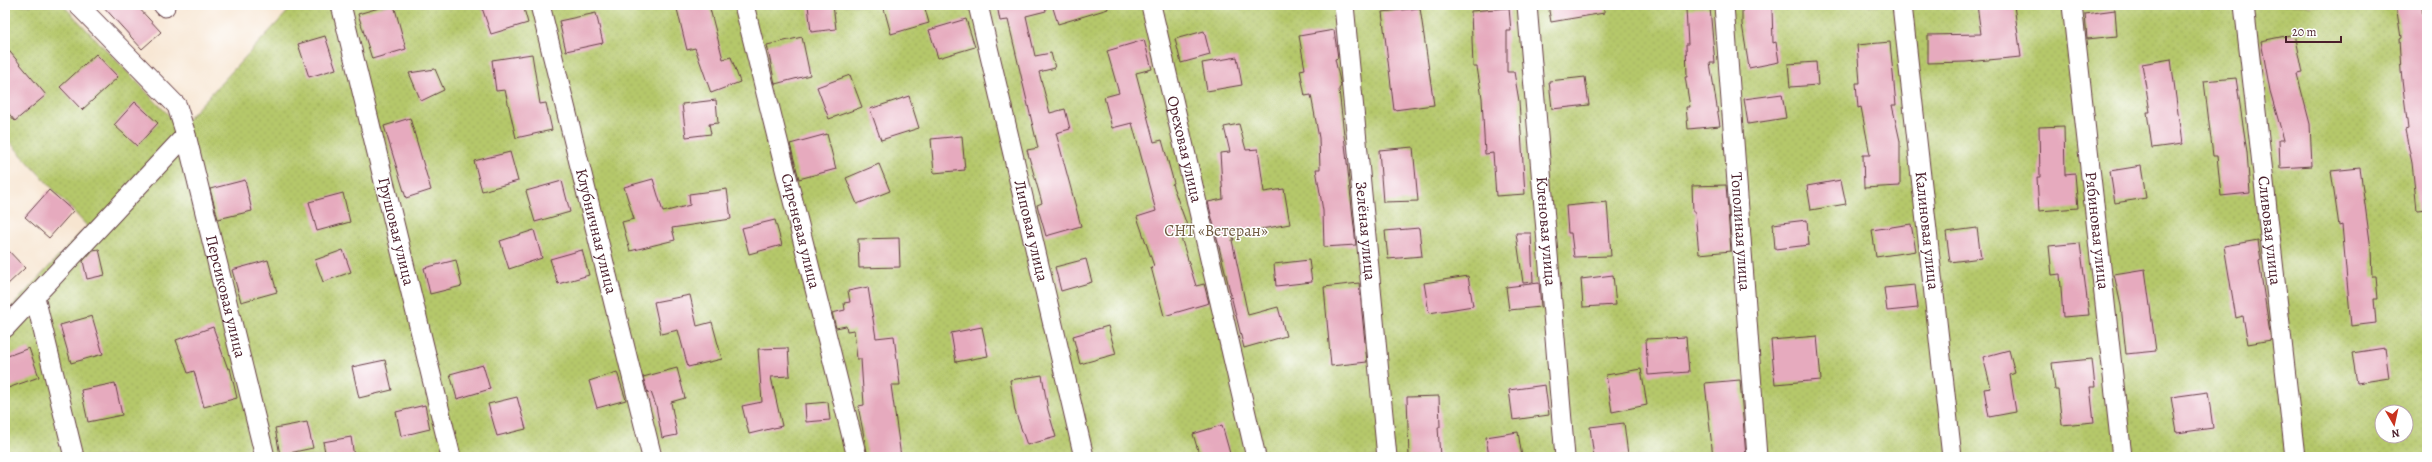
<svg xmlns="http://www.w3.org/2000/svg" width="2432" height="462" font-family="Alegreya,serif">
  <defs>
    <pattern id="grass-dots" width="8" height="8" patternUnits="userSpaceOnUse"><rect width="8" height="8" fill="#b5c86b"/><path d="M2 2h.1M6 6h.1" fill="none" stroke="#9dab5d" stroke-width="1.8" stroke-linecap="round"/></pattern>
  </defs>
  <rect width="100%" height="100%" fill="#fff"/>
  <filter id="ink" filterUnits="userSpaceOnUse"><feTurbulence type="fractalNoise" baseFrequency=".025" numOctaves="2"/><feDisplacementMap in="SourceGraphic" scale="8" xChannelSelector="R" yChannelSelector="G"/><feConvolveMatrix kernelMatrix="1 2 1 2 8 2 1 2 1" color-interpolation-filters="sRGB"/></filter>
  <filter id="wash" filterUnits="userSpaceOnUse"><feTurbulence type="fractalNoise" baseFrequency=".012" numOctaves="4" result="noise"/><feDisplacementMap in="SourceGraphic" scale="16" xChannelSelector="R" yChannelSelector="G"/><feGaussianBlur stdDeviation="0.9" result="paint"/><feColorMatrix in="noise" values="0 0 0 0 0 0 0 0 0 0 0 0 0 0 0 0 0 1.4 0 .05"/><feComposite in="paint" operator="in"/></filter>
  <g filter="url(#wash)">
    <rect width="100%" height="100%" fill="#f7e5d0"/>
    <path fill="url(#grass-dots)" stroke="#80744b" fill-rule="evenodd" d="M5,5h58l117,122 114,-122h2133v452h-2422v-143l82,-88 -82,-89zM2382,412h24v24h-24z"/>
    <g id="blocks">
      <path fill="#e6aabe" d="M102,5h34l25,27 -19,17z
        M389,5h5l12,44 -34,10 -14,-45z
        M481,5h42l5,18 -37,11z
        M692,5h17l14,54 8,-2 9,25 -29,11 -16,-45 -8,2 -10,-41z
        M808,5h25l3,24 -25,3z
        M883,5h41l5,18 -38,11z
        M997,5h48l1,6 -20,5 9,40 16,-3 4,15 -16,4 11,41 15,-4 5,20 -14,4 25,93 -35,10 -9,-31 5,-2 -15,-53 11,-2 -30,-128 -8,1z
        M1052,5h55l1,4 -50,15z
        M1548,5h56v8l-53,9z
        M1977,5h37l7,52 -55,5 -38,1v-28l53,-1z
        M2396,5h26l5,64v140l-10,1 -5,-47 -7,-33 3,-1 -7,-58 -2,-32 2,-1z
        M1420,8l14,97 -40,5 -12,-98z
        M1509,8l2,23h-4v41h7l5,29 6,93 -29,2 -3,-43 -8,1 -3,-56 -5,-31h-4l-2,-56z
        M1710,8l5,55h-5l10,63 -32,3 -2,-22h4l-5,-30h2l-1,-33h2l-2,-35z
        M1742,8h30l1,35 3,-1 3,20 -30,6 -7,-44z
        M2115,10l2,26 -30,3 -2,-25z
        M596,13l7,30 -37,8 -7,-30z
        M966,19l9,28 -37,11 -9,-28z
        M1334,30l4,28 -3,1 6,27 -2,3 17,156 -32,2 -1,-36 -7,-42h4l-1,-31 -8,-43 -6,1 -5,-26 5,-1 -6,-33z
        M1204,31l6,24 -29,8 -6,-24z
        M2295,34l8,39 -6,1 13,50 2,42 -32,2 -1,-28h5l-14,-49 -9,-50z
        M325,36l11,33 -27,8 -11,-33z
        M802,37l8,38 -35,9 -8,-39z
        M1144,40l8,29 -16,4 18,69 8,-2 12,43 -2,1 16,44 -9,3 17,55 8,-2 5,19 -45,13 -13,-49 3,-1 -17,-49 19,-6 -24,-88 -20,5 -8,-31 15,-4 -12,-42z
        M1890,42l6,63h-4l8,36v45l-36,2 -1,-33h7l-9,-48 -3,1 -2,-25h4l-3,-38z
        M5,46l41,49 -31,26 -10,-12z
        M96,54l22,23 -36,33 -22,-23z
        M532,54l8,50 6,-1 6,27 -36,8 -11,-48 -9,1 -4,-31z
        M1237,57l5,28 -35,6 -5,-28z
        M2171,59l11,85 -30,4 -5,-36h3l-8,-48z
        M1816,62l2,23 -28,2 -2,-23z
        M435,69l9,21 -23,11 -12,-28z
        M850,75l12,32 -33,12 -12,-32z
        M1585,77l4,28 -37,4 -3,-28z
        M2236,78l11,74 3,41 -29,3 -4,-40h-4l-9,-75z
        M1782,94l4,24 -38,6 -4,-25z
        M909,96l10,32 -38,12 -11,-31z
        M716,100l2,23 -9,1 2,10 -25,3 -4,-33z
        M135,102l23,21 -21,23 -23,-21z
        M410,118l21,72 -25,8 -22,-72z
        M1239,124l7,26 12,-1 6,43 20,-3 6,35 -57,10 1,6h-2l16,75 30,-8 8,29 -42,12 -36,-146 15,-3 -3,-46 10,-1 -6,-25z
        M2064,126l1,49 10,-1 3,34 -39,3 -2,-34h3l-1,-50z
        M827,134l9,35 -37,10 -9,-35z
        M962,136l3,34 -31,3 -3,-34z
        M1413,147l5,54 -35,1 -4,-52z
        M510,152l8,29 -36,10 -8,-30z
        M879,164l11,27 -33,13 -11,-26z
        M2141,166l5,32 -31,5 -5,-32z
        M2360,168l11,81 1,28h4l2,22h-4l2,24 -25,3 -9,-101 -3,1 -8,-55z
        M653,179l10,33 27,-7 -1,-11 38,-5 4,30 -59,9 3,12 -45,11 -8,-29 12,-3 -10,-32z
        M245,180l7,31 -34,8 -8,-30z
        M1841,180l5,24 -35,6 -4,-24z
        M562,181l8,31 -35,10 -9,-31z
        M1726,185l5,66 -32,3 -4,-42h-2l-1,-26z
        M49,190l24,21 -24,27 -24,-21z
        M343,193l7,29 -33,9 -8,-29z
        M1607,202l4,54 -37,1 -3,-24h-3l-2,-27z
        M775,220l7,25 -33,9 -7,-26z
        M1807,220l2,25 -34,4 -2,-25z
        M1911,224l5,27 -40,6 -4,-27z
        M1419,228l3,28 -34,3 -3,-28z
        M1977,228l4,30 -31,4 -4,-30z
        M534,230l8,28 -33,11 -9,-28z
        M1516,233h15l2,49 -10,1z
        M899,238l1,29 -41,1 -1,-29z
        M2258,240l3,20 -2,1 12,79 -23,4 -5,-28 -7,2 -12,-72z
        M2080,243l9,72 -26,2 -3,-43 -8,1 -3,-29z
        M5,247l20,21 -20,19z
        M99,249l6,26 -18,4 -4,-18 10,-11z
        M343,250l8,22 -28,10 -8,-22z
        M582,250l7,25 -31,9 -8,-25z
        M1086,259l6,23 -31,9 -6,-24z
        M268,260l9,32 -36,10 -9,-32z
        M456,260l6,26 -32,8 -6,-26z
        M1309,260l3,22 -36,4 -2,-22z
        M2145,269l11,82 -30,3 -5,-48 -7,-32z
        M1613,275l3,30 -33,2 -2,-28z
        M1468,276l5,30 -44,7 -5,-30z
        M1359,283l8,79 -36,4 -7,-79z
        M1539,283l2,24 -32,3 -3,-23z
        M1915,285l3,23 -31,3 -3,-23z
        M868,287l8,51 18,-2 6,49h-9l10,72h-33l-10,-51 6,-1 -3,-46h-4l-3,-29 -7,1 -1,-5 -10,2 -4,-15 13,-3 -1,-7 6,-1 -2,-11z
        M690,295l7,31 15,-4 10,37 -34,8 -10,-37 -17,4 -7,-32z
        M92,316l11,38 -32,9 -11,-38z
        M1108,326l8,28 -36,10 -7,-28z
        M213,327l15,42 2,-1 7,30 -33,9 -10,-36 -6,2 -12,-33z
        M982,327l6,29 -32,6 -5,-29z
        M1817,336l4,44 -46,4 -4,-44z
        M1686,337l3,35 -41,3 -2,-36z
        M29,348l10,29 -34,12v-32z
        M788,348l2,28 -19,1 11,49 -33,8 -7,-28 20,-4 -4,-53z
        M2385,348l4,30 -32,5 -5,-30z
        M2009,350l6,23 -5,2 6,37 -27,5 -5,-28 7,-1 -8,-31z
        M2092,359l3,28h-5l4,35 -32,3 -4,-35h-3l-3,-27z
        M385,360l7,30 -33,8 -7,-31z
        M483,365l7,24 -33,10 -7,-25z
        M677,368l8,30 -14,4 6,33 -15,3 -6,-32 -5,-14 -3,1 -5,-16z
        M1641,369l6,36 -35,7 -6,-37z
        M617,372l9,28 -29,8 -8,-27z
        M1042,375l6,35 8,27 -29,8 -12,-34 -5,-31z
        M1740,380l6,77h-33l-8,-74z
        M115,383l7,32 -34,7 -7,-32z
        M1545,385l4,30 -36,5 -4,-30z
        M2208,392l5,36 -36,5 -6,-36z
        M1439,396l1,31h-2l2,30h-31l-2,-60z
        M517,397l9,32 -29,7 -9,-32z
        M828,402l2,18 -24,2 -1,-18z
        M425,405l5,24 -29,7 -5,-24z
        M307,422l6,26 -33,7 -5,-27z
        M1624,423l4,32 -34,2 -4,-30z
        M1222,425l9,32h-31l-7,-23z
        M1518,432l4,25h-33l-3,-20z
        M351,437l3,20h-28l-3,-15z"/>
    </g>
  </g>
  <g filter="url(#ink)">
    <use href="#blocks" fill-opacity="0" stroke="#643d44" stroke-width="1"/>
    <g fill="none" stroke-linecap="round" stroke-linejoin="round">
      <defs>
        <g id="minor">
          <path id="s1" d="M78,5l99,101 9,29 79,322"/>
          <path d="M163,5l2,2"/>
          <path id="s2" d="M341,5l110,452"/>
          <path id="s3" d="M540,5l112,452"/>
          <path id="s4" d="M744,5l113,452"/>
          <path id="s5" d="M978,5l106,452"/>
          <path id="s6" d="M1151,5l105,452"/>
          <path id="s7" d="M1344,5l43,452"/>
          <path id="s8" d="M1527,5l38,452"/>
          <path id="s9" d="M1724,5l33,452"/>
          <path id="s10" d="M1902,5l50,452"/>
          <path id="s11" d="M2072,5l50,452"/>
          <path id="s12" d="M2244,5l51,452"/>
          <path d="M35,297l39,160"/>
          <path d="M5,328l181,-193"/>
        </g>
      </defs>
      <use href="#minor" stroke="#643d44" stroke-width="21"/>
      <use href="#minor" stroke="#fff" stroke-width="19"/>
    </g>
  </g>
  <g text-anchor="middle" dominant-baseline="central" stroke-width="3" stroke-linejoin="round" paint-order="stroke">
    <g font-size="16" fill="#4a1f2b" stroke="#fff">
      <text stroke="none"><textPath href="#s6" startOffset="148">Ореховая улица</textPath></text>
      <text stroke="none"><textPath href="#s2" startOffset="233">Грушовая улица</textPath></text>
      <text stroke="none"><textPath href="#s3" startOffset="233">Клубничная улица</textPath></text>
      <text stroke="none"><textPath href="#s4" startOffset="233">Сиреневая улица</textPath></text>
      <text stroke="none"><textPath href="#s5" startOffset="232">Липовая улица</textPath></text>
      <text stroke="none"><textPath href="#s7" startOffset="227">Зелёная улица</textPath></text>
      <text stroke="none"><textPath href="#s8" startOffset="227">Кленовая улица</textPath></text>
      <text stroke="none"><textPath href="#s9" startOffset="227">Тополиная улица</textPath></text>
      <text stroke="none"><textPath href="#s10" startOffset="227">Калиновая улица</textPath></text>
      <text stroke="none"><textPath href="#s11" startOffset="227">Рябиновая улица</textPath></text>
      <text stroke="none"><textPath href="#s12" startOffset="227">Сливовая улица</textPath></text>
      <text stroke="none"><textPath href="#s1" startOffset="338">Персиковая улица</textPath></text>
    </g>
    <g font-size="16" fill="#6f5a41" stroke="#fff">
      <text x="1216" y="231">СНТ «Ветеран»</text>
    </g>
  </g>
  <rect width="2432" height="462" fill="none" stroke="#fff" stroke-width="20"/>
  <g transform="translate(2394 424) rotate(171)"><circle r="19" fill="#ffffff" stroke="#b7a5aa"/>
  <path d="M0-3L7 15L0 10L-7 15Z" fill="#c8321e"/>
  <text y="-6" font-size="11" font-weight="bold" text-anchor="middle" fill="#4a1f2b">N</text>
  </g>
  <path d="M2286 36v6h55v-6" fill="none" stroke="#4a1f2b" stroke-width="2"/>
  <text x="2292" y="36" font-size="12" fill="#4a1f2b" stroke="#ffffff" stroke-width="3" paint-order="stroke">20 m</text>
</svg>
